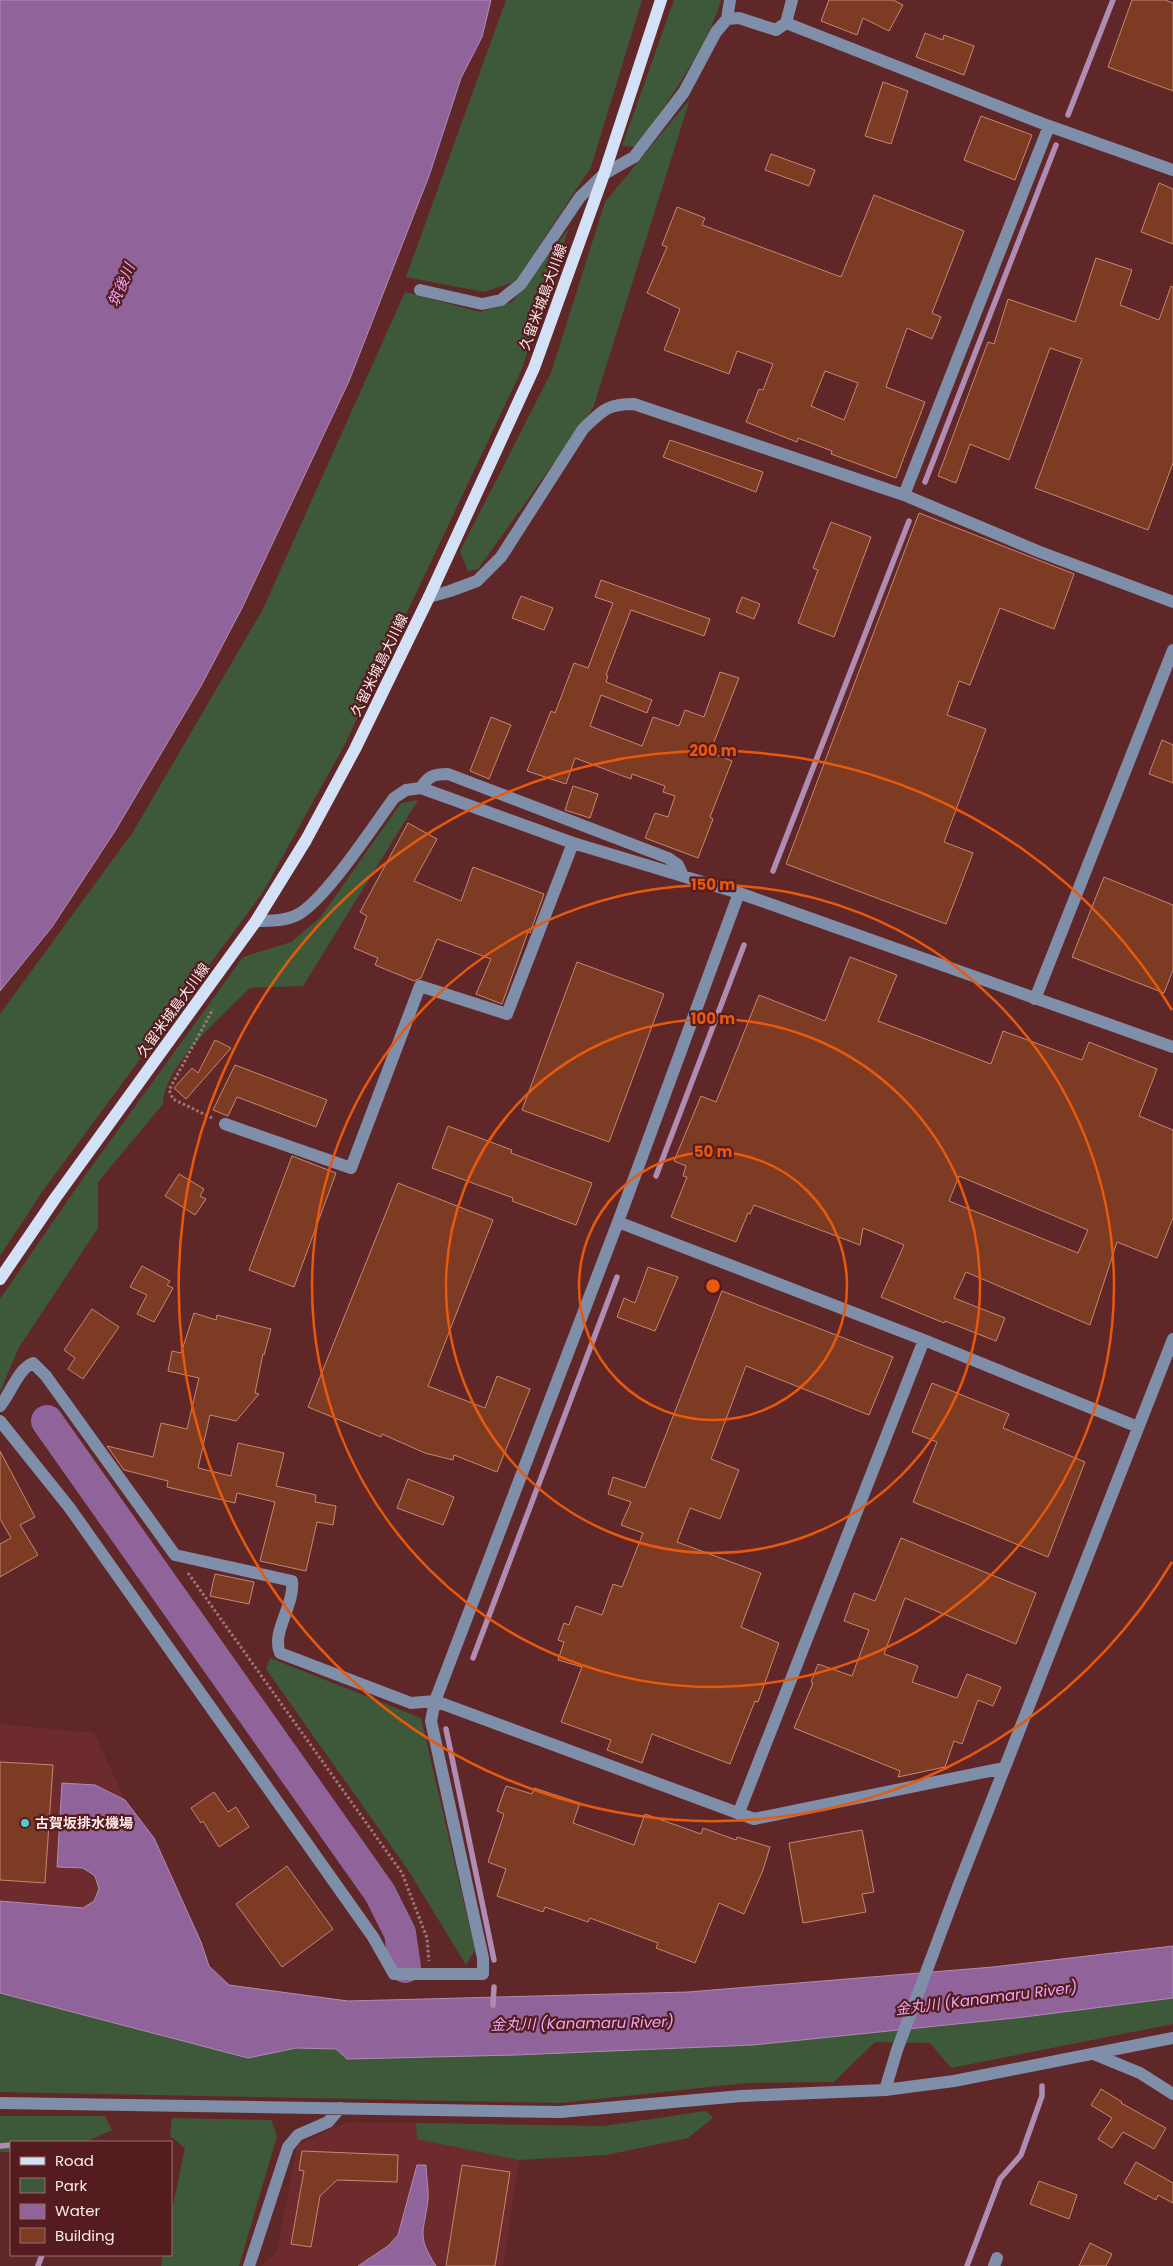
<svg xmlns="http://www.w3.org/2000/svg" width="1173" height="2266" font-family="Poppins,'Noto Sans JP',sans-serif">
  <rect width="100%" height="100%" fill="#602729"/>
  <path fill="#6d2b2d" d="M0,1724l94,9 31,67 -30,-15 -33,-2 -5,84 26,1 12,8 4,13 -5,12 -11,7 -83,-7z
    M347,2122l69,1 1,16 102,21 -16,106h-242l16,-14 20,-107z"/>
  <path fill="#3e5939" d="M506,0h136l-51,167 -76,115 -31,10 -78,-15z
    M674,0h47c-14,49 -56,105 -85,147l-14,-1z
    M690,99l-97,309 -115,161 -10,2 -8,-20 91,-178 54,-171z
    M569,228l-48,143 -177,375 -81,146 -221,300 -42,64v-242l133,-182 130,-223 142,-317 75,20 32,-10z
    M418,800l-115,186 -53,2c-26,26 -87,78 -87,116l-65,78v46l-80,121 -18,43v-93l79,-115 164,-227 48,-15 29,-24 81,-115z
    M270,1658l151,60 54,232 -9,15 -58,-95 -142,-201z
    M0,1993l248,65 48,-10 220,7 237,-10 271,-28 149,-19v26l-222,44 -21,-25 -55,-1 -41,40 -88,1 -185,20 -561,-11z
    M706,2111l7,7 -25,20 -82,17 -87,5 -102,-21 -1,-16 187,3z
    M0,2116h105l7,14 -26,12h-75v10h-11z
    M172,2118l99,2 6,16 -38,130h-78l2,-11h8v-40l14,-67 -15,-12z"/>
  <path fill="#91639b" stroke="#b08cb3" d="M0,0h491l-9,37 -21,41 -32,98 -80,205 -107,227 -41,78 -86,145 -63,96 -52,64z
    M62,1783l33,2 30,15 29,38 47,104 8,24 20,19 119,16 340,-9 305,-25 180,-21v52l-149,19 -271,28 -237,10 -169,4 -11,-10 -40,-1 -48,10 -248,-65v-92l83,7 11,-7 5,-12 -4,-13 -12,-8 -26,-1z
    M417,2165h9c0,11 3,24 2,35 -4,33 -12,35 8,66h-78l30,-20 10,-11z"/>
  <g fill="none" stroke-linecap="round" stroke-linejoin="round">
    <path stroke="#b08cb3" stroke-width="5.5" d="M1068,115l45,-115
      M925,482l131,-337
      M773,871l136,-350
      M656,1176l88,-231
      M473,1658l144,-381
      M446,1729l48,231
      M493,2005l1,-18
      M0,2146l11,-1
      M38,2266l4,-11
      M967,2266l33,-87 21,-24 21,-59v-10"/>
    <path stroke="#91639b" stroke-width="32" d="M47,1421l333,472 20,40 5,34"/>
  </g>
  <path fill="#7d3b23" stroke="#c68871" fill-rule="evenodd" d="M829,0h64l10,5 -14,26 -26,-13 -6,17 -36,-14z
    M1132,0h33l8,3v88l-65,-24z
    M925,33l18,7 1,-5 30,11 -10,29 -48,-18z
    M883,82l25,9 -17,53 -26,-8z
    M981,116l51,19 -17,45 -51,-20z
    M771,154l44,16 -6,16 -44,-16z
    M1159,183l14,6v55l-32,-12z
    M874,195l90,36 -32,82 9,4 -9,22 -25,-11 -21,59 39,15 -29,76 -65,-24 1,-3 -34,-13 -1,4 -51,-20 13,-33 4,1 10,-26 -36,-13 -8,23 -65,-24 16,-41 -33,-16 20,-46 -5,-2 15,-38 28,11 -3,7 139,52zM825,371l33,12 -14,37 -33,-14z
    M1096,258l36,12 -12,35 39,15 12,-34 2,1v176l-25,67 -113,-42 47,-129 -32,-11 -41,112 -39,-16 -14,39 -18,-7 50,-134 6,2 14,-45 67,23z
    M670,440l93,32 -7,20 -93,-35z
    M919,513l155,61 -20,55 -54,-21 -30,77 -11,-4 -12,34 39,14 -42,113 29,11 -27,71 -160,-60z
    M831,522l40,15 -37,100 -36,-14 20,-53 -5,-2z
    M601,580l109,39 -6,17 -73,-26 -25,65 2,1 -2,6 46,18 -5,13 -46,-18 -11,31 52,20 11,-29 26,9 6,-16 19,7 16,-45 19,6 -29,74 22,9 -22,56 3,2 -15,39 -53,-20 10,-25 13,4 7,-21 -12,-4 2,-6 -33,-12 -1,5 -56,-21 -9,26 -39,-13 24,-60 4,2 19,-50 14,5 25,-65 -18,-6z
    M521,596l32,12 -9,22 -32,-12z
    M742,597l18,7 -6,15 -18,-7z
    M491,717l20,8 -22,54 -19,-8z
    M1162,740l11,5v38l-24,-9z
    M573,786l25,8 -8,24 -25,-8z
    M408,823l29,16 -23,42 47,20 12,-34 71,27 -14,39 -2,-1 -26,72 -26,-10 15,-35 -54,-20 -16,39 -7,3 -39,-16 3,-7 -24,-10 13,-32 -7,-4z
    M1104,877l69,28v65l-9,23 -92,-36z
    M850,957l47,18 -19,46 113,43 12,-33 79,29 7,-18 68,27 -18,47 34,14v88l-16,40 -40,-16 -27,83 -124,-53 -12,26 51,20 -9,23 -51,-20 -1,2 -63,-26 23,-52 -41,-17 -3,17 -106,-40 -4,9 -2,-1 -12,29 -65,-25 16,-40 -4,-1 3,-10 -12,-5 27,-65 15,6 43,-107 66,26zM959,1176l129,54 -10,23 -129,-52z
    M577,962l87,32 -55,148 -87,-32z
    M215,1040l16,8 -45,51 -12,-11 18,-20 6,5z
    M235,1065l92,35 -11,27 -79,-30 -9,19 -15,-6z
    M448,1126l64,24 -1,3 81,30 -16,42 -64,-24 1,-3 -81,-30z
    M292,1156l44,17 -42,114 -45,-17z
    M179,1174l25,15 -4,7 6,3 -11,16 -30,-19z
    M398,1183l95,37 -65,166 57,22 12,-32 33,13 -33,83 -43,-17 -1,5 -28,-7 -43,-19 -1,3 -73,-30z
    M142,1266l28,15 -3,4 6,3 -19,34 -17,-8 10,-19 -17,-8z
    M648,1267l30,10 -23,54 -38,-14 7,-19 11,5z
    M722,1291l171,66 -24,58 -123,-49 -35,93 28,11 -19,49 -30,-11 -13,34 84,31 -20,54 38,16 -21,59 -3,-1 -25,63 -78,-30 -10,29 -35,-13 4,-10 -50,-18 21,-55 -24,-7 6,-18 -6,-2 6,-17 5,2 7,-19 26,9 11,-31 9,3 21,-54 -22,-8 10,-23 -23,-8 5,-17 32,11z
    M92,1309l27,18 -36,52 -15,-10 7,-11 -11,-8z
    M194,1313l22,7 1,-5 54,14 -7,26 -1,-1 -8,39 4,1 -23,27 -26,-6 -12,53 33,8 7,-33 46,10 -8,33 40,9 -1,7 21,4 -3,19 -16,-3 -11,49 -46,-10 15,-59 -38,-9 -2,10 -68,-16 1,-6 -44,-11 -17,-24 46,11 8,-34 26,6 12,-51 -31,-7 4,-20 9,2z
    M932,1383l77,31 -6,14 82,34 -37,95 -135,-55 24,-60 -25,-10z
    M0,1451l35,66 -15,8 18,30 -38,22v-33l11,-6 -11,-19z
    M408,1479l46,18 -11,28 -46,-17z
    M901,1538l135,55 -20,51 -111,-46 -21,56 34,12 -6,16 45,16 10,-24 34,13 -8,19 -15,-6 -16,44 -8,-3 -9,26 -47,10 2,-6 -106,-43 19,-45 -2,-1 7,-18 34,12 17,-46 -25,-9 10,-28 21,8z
    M215,1574l39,8 -5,22 -39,-8z
    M0,1762l53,3 -8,118 -45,-3z
    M506,1786l26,8 2,-6 46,15 -7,20 61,22 11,-31 56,20 2,-6 33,12 1,-3 33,10 -7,23 -19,44 -25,-11 -24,60 -39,-15 2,-5 -68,-25 -2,4 -43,-15 -2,5 -46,-16 9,-27 -18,-7 16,-48 -7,-3z
    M214,1792l14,20 8,-5 13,20 -30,20 -16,-26 -2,2 -10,-15z
    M862,1830l12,62 -12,2 4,18 -63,11 -14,-80z
    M287,1866l46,63 -51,38 -46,-63z
    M1101,2089l21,13 -1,1 45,25 -12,21 -31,-17 -11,16 -14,-9 14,-21 -21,-13z
    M302,2151l96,4 -1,27 -60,-2 -17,16 -9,51 -20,-3 13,-73 -5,-1z
    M1136,2162l37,21v20l-15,-8 -2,5 -32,-17z
    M462,2165l48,7 -15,94h-49z
    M1039,2181l38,14 -8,24 -39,-15z
    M1090,2243l22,11 -6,12h-27z"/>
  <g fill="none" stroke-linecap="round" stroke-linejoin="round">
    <path stroke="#9f7778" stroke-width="3" stroke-dasharray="2.5 2.5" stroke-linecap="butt" d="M212,1118l-39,-19 -4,-9 44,-81
      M188,1573l214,300 25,65 2,23"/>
    <path stroke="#7f8faa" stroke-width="12" d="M727,19l3,-19
      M786,23l6,-23
      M420,290l62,14 19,-4 20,-16 59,-87 24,-23 30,-17 50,-65 32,-60 11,-13 12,-1 37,12 10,-7 263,103 124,44
      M904,495l145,-369
      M429,597l21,-6 27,-10 24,-24 82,-128c19,-18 23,-25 51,-25l270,91 136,57 133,50
      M421,788c7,-12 13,-14 27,-14l220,84 10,7 5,11
      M739,893l-121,329 -183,479 319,118 250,-51
      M256,921c14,0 28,0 41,-6 27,-13 77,-90 97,-117l12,-8 15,-2 152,55 166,50 434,154
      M1035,999l138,-349
      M225,1124l126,44 69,-182 87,28 66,-171
      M618,1222l306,118 214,87
      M0,1406c11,-13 18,-37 33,-43l13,13 129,179 117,26c3,24 -21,51 -12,72l131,50 24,-2 -4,20 52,237v16h-89l-21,-37 -304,-430 -69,-86
      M739,1812l185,-472
      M1096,2055l44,18 33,21
      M885,2090l12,-40 62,-166 214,-545
      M0,2103l560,9 181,-16 144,-6 69,-9 219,-43
      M249,2266l39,-119 10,-12 30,-13 12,-14
      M994,2266l3,-8"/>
    <path stroke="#d3e1f6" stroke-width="12" d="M0,1279l56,-82 200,-276 50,-81 49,-91 74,-152 105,-229 70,-194 57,-174"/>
  </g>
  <g fill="none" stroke="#e8590c" stroke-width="2.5">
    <circle cx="713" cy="1286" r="134"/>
    <circle cx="713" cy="1286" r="267"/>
    <circle cx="713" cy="1286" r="401"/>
    <path d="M1172 1562A535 535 0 1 1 1172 1010"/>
  </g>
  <circle fill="#51ccd3" stroke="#551c1f" stroke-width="2" cx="25" cy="1823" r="5"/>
  <g text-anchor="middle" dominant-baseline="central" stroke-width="4.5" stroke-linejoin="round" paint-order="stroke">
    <g font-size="14" fill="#faebea" stroke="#551c1f">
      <text transform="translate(543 297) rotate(-70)">久留米城島大川線</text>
      <text transform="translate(379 665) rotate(-64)">久留米城島大川線</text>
      <text transform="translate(173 1010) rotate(-54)">久留米城島大川線</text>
    </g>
    <g font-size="14" font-weight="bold" fill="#faebea" stroke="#551c1f" text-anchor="start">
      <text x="35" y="1823">古賀坂排水機場</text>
    </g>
    <g font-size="15" font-style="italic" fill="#e8a7f6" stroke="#551c1f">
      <text transform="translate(121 285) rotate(-67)">筑後川</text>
      <text transform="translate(986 1998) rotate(-7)">金丸川 (Kanamaru River)</text>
      <text transform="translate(582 2023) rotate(-1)">金丸川 (Kanamaru River)</text>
    </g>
  </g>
  <circle cx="713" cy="1286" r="8" fill="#e8590c" stroke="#551c1f" stroke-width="2.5"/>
  <g font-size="15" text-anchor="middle" font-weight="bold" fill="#e8590c" stroke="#551c1f" stroke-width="4.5" stroke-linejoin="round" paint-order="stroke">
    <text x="713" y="756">200 m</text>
    <text x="713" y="890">150 m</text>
    <text x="713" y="1024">100 m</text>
    <text x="713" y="1157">50 m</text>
  </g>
  <rect x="10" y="2141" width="162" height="115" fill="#551c1f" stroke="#976f70"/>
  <rect x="20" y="2157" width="25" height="8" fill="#d3e1f6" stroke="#976f70"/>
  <text x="55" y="2166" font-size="15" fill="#faebea">Road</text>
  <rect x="20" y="2178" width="25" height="15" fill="#3e5939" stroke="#976f70"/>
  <text x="55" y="2191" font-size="15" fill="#faebea">Park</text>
  <rect x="20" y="2204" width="25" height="15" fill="#91639b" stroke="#976f70"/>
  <text x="55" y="2216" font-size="15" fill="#faebea">Water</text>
  <rect x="20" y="2228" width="25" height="15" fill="#7d3b23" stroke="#976f70"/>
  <text x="55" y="2241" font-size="15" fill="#faebea">Building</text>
</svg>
